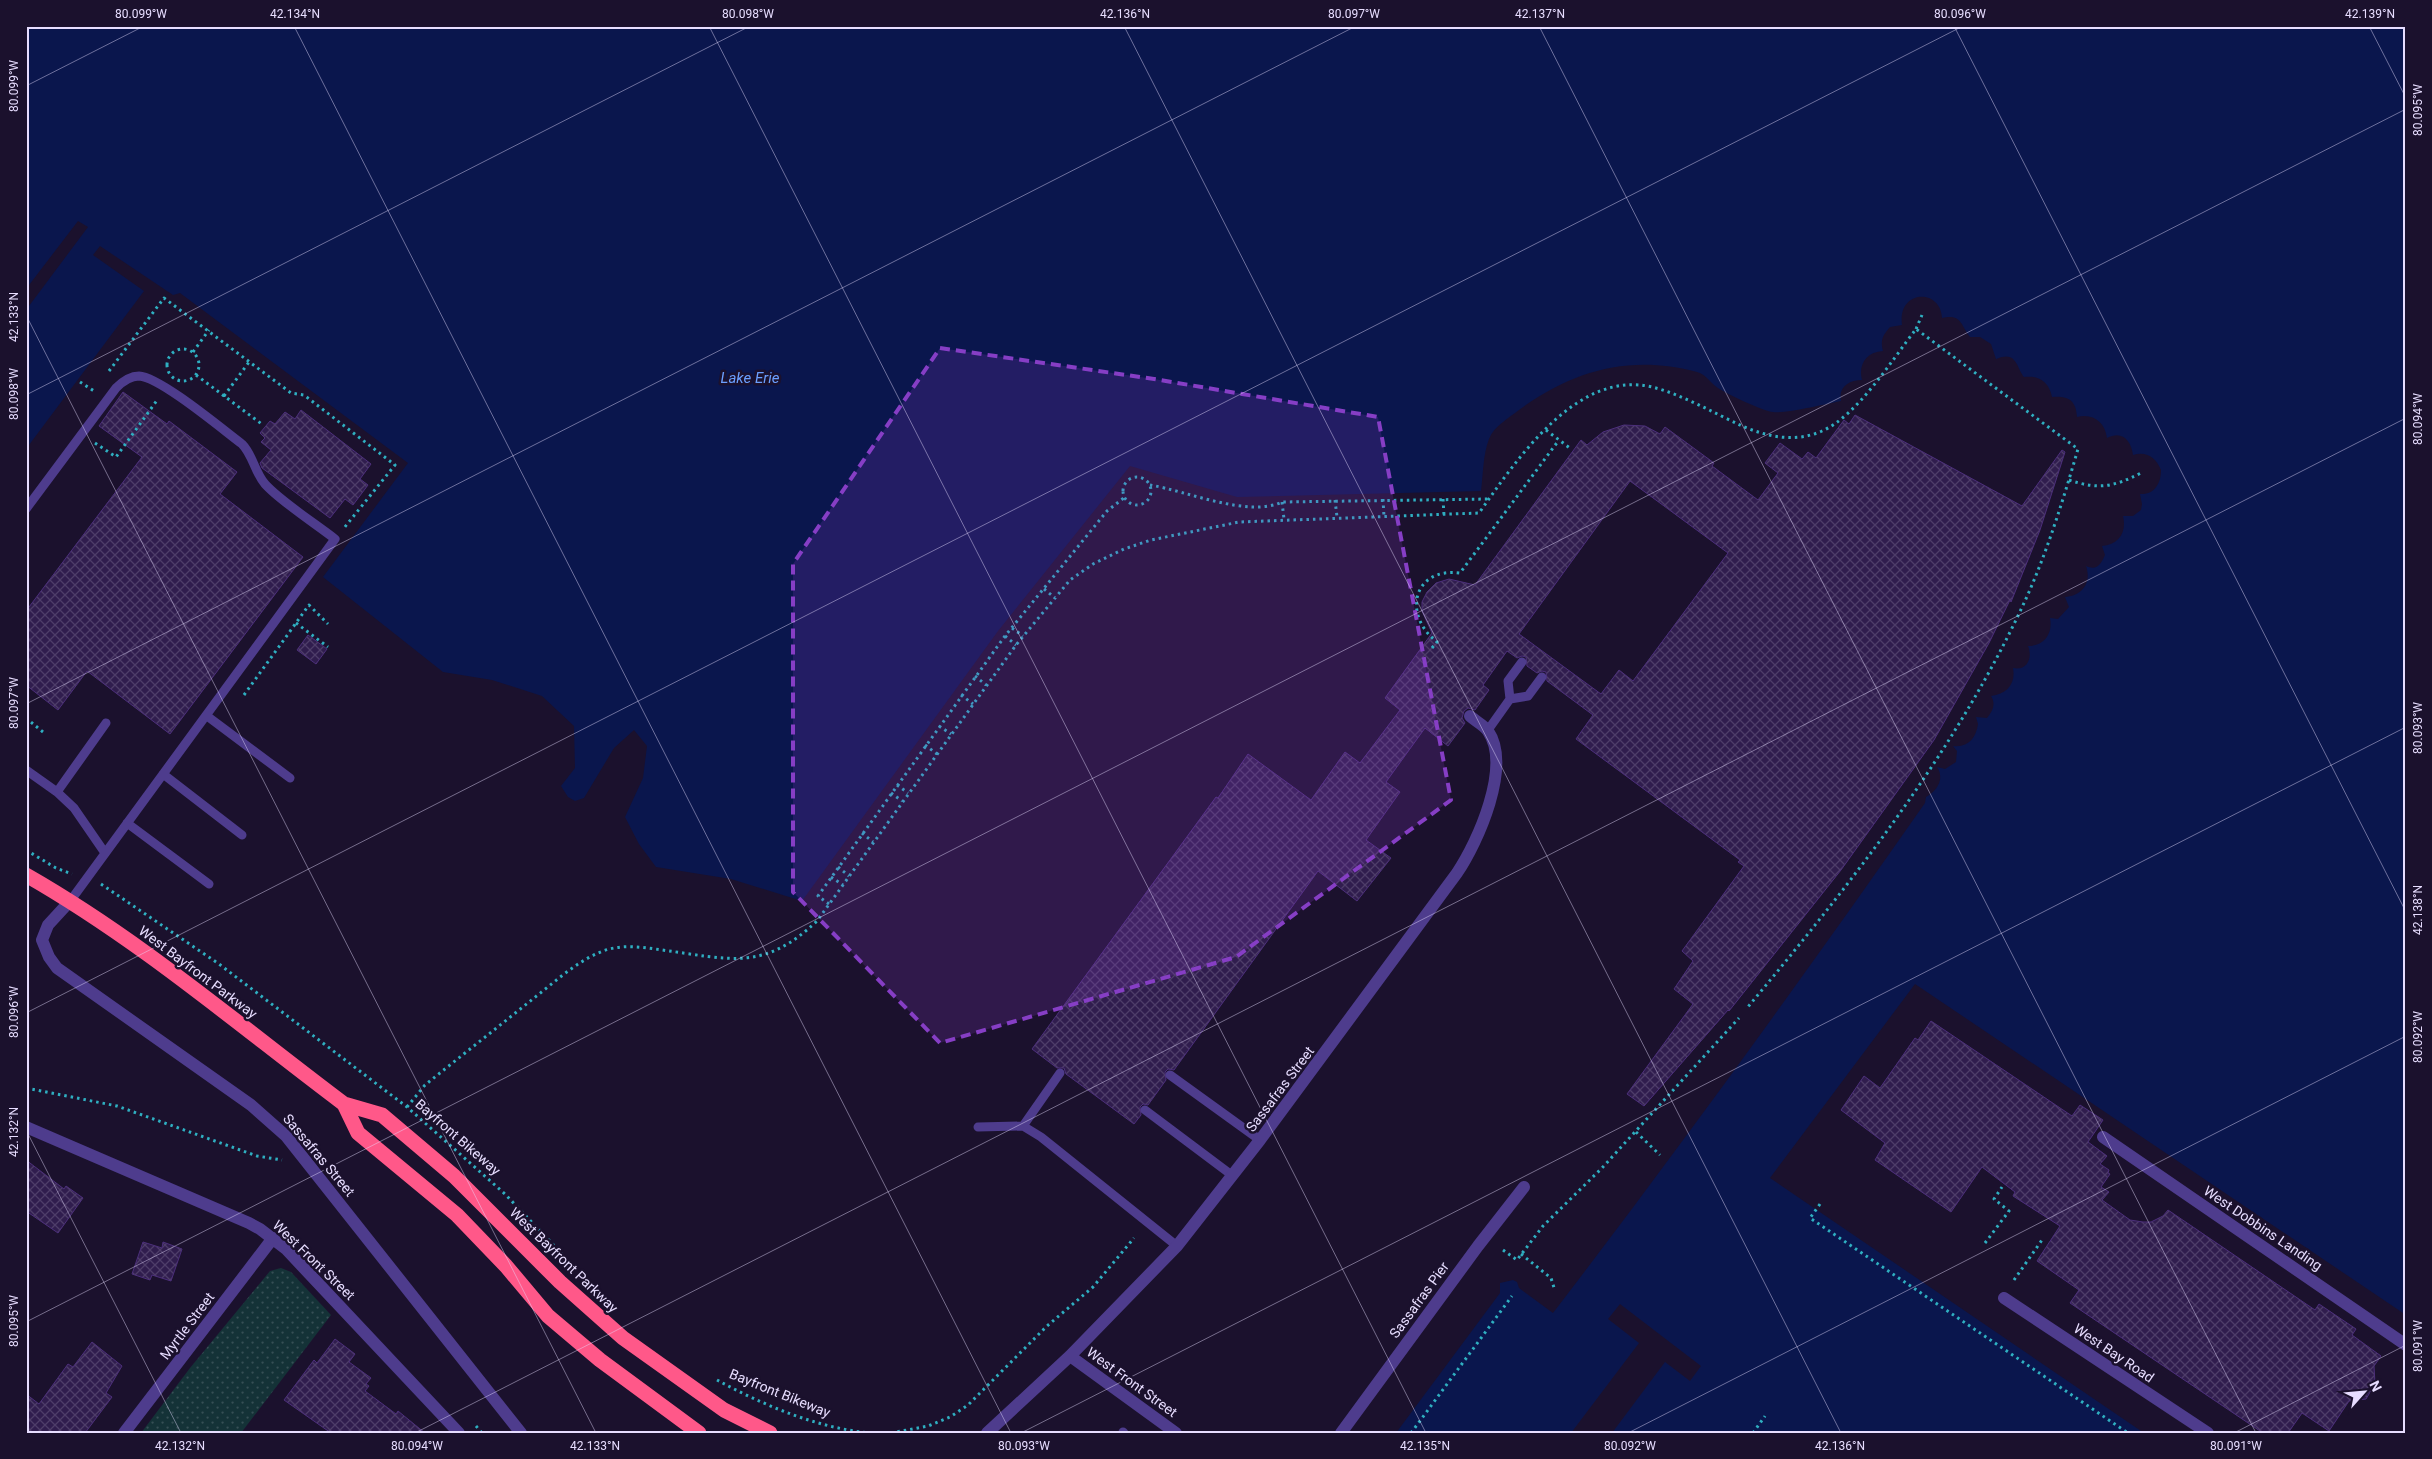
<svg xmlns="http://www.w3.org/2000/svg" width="2432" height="1459" font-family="Roboto,sans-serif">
  <defs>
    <pattern id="green-dots" width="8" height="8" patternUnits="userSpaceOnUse" patternTransform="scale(1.25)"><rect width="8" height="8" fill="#143237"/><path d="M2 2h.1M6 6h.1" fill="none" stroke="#364f55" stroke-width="1.8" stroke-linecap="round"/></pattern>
    <pattern id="building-cross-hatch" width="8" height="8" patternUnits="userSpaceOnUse" patternTransform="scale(1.25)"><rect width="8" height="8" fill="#301d4e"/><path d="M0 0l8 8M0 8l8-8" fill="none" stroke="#4e3d69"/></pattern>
  </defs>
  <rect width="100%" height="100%" fill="#1b112d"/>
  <path fill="url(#green-dots)" d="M281,1268l10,4 40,43 -90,118h-100l49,-65 80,-97z"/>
  <path fill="#0a164d" d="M26,26h2380v1289l-491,-331 -145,194 374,255h-748l104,-140v-10l13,-3 4,2 2,6 34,25c128,-167 251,-337 372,-510l1,-6c11,-6 19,-18 11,-30l8,2 11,-7 1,-11 -4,-5c15,2 23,-8 25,-22l-2,-7 11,1c6,-7 9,-14 4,-22 16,-2 25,-12 22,-28 14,3 20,-10 15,-22 17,0 25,-13 22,-28l8,1 11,-12 -4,-10c17,-1 27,-14 21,-31 11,5 15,-2 19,-11l-3,-9c17,-1 25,-14 21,-30h10l8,-6 1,-6 -2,-10c14,1 21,-10 21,-24 -5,-12 -14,-19 -28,-15 -2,-15 -11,-25 -26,-17 -2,-16 -14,-25 -30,-21 -1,-18 -10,-21 -25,-20 -3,-15 -13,-22 -28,-20 -8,-10 -7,-27 -28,-18l-5,-15 -11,-7h-10c-9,-11 -8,-24 -28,-19 -1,-30 -45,-29 -40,7l-12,2c-7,8 -10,13 -7,24 -17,1 -25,14 -21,29 -13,0 -24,7 -21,21 -15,3 -57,13 -68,11 -10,-1 -46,-18 -55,-24 -8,-5 -11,-13 -21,-16 -66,-18 -124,-2 -178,38 -10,8 -25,16 -30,29 -6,15 -6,36 -8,52l-244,6 -107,-31 -132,165 -196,270 -71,-22 -75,-12 -17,-23 -14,-27 18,-39 4,-32 -13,-16 -20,18 -30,50 -9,3 -7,-4 -7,-11 14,-18 -1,-42 -32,-30 -50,-16 -49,-8 -120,-95 85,-114 -228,-170 -7,2 -73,-49 -7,9 51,36 -118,158v-139l62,-83 -10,-6 -52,68z"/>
  <path fill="#1b112d" d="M1620,1304l81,62 -11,15 -25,-19 -53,71h-41l68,-90 -31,-24z"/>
  <path fill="url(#building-cross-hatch)" stroke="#4c2f7b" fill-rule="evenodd" d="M123,392l44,32 2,-3 68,51 -17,22 83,63 -133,177 -83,-63 -29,39 -32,-25v-74l116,-154 -43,-31z
    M301,410l70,54 -11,15 8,6 -15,20 -8,-6 -15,19 -68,-50 -2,-5 11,-13 -10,-8 4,-4 -5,-5 10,-12 5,3 10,-12 10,7z
    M1855,415l167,91 40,-56 3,2 -25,78 -29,72 -1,-2 -21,43 -55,97 -93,130 -112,141 -1,-1 -84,96 -17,-12 66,-90 -19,-15 19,-28 -11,-10 62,-85 -6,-4 2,-2 -164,-121 17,-24 -46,-34 -1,-9 -4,-1 -5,2 -10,-7 -1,-9 -4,-1 -5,2 -10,-7 -24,34 6,5 -14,20 -7,-2 -4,3 -2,7 3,5 -17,23 -23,-18 -39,54 14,10 -34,48 25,18 -34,43 -39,-30 -144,199 -6,-1 -3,3 1,8 -18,25 -5,-1 -3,3 1,8 -7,9 -68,-50 -2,-6h-7l-25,-19 184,-252 2,1 30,-44 63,46 34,-48 15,11 40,-53 -15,-12 47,-65 -10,-22v-9l5,-10 9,-9 13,-4 26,6 106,-145 6,5 16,-13 21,-7 21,1 15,8 5,-7 49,36 -2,3 46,34 20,-27 -13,-10 15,-20 22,16 6,-7 8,6 28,-38 5,4zM1630,481l98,72 -95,128 -14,-11 -18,24 -82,-60z
    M308,635l19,14 -11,15 -19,-14z
    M1931,1021l141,95 8,-11 23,15 -15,22 19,14 -7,8 9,6 -1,3 2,1 -9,13 8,5 -7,8 28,20 13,2h8l12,-6 5,-6 147,100 4,-6 37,25 -4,6 29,21 -7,10 1,18 -9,15 -17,2 -20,30 -27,-18 -14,20h-25l-193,-130 9,-13 -42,-29 23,-35 -47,-30 2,-4 -33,-25 -31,45 -76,-52 10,-17 -44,-33 23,-34 16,12 35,-50 3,2z
    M26,1160l38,29 2,-3 17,12 -25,35 -32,-22z
    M143,1242l19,6 1,-6 19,7 -11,32 -19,-6 -2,5 -18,-6z
    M335,1339l20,15 -6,8 22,16 -5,6 3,2 -4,5 31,23 2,-3 27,22h-94l-47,-33 30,-40 3,3z
    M92,1342l30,24 -16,27 6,4 -27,36h-59v-39l13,10 29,-40 5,3z"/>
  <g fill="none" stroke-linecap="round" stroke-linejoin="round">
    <path stroke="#2fafc1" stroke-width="3" stroke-dasharray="2.5 4" stroke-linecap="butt" d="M1916,329l6,-14
      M167 365a16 16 0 1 1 32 0a16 16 0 1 1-32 0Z
      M193,352l16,-22
      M109,371l55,-73 127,95 13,2 91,70 -51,63
      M196,375l67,50
      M80,382l14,9
      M224,396l25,-34
      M1546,430l25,19
      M95,443l21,14 42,-58
      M1123 491a14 14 0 1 1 28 0a14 14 0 1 1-28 0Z
      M2069,480c30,10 44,7 72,-7
      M1150,485c37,6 98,33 132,17l207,-3
      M1383,499l1,18
      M1443,499l1,16
      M1335,500l2,17
      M1282,502l2,17
      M1044,589l11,9
      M296,623l32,24
      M1012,628l11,8
      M1005,636l11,9
      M1432,648l5,-6c-35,-27 -24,-75 23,-69l99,-133
      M975,676l11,9
      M244,695l65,-90 19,19
      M961,695l12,9
      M26,718l17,14
      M939,726l12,8
      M925,745l12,9
      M897,785l11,8
      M891,793l11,8
      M862,833l11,9
      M26,850l30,18 16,6
      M838,867l11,9
      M831,877l12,8
      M101,884l118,80 188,143 98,87 58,61
      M829,904l-11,-8 187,-260 102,-125 18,-14
      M26,1088l91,18 140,50 25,4
      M407,1107l18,-22c36,-29 73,-58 109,-87 22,-17 43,-37 69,-47 19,-7 39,-4 59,-1 68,9 101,22 155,-29l199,-276 54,-65 23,-16 31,-15 27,-9 88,-18 240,-9c37,-52 97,-144 173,-126 29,7 62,26 90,39 26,11 53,17 80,5 35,-15 70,-71 94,-102l162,120c-14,48 -29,97 -49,143 -69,154 -175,288 -282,416
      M1636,1132l24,23
      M1820,1204l-10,14 318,215
      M1985,1243l24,-32 -15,-12 8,-12
      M1503,1250l14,10 26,-34 59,-58 137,-150
      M1521,1254l30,24 4,13
      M2014,1280l28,-40
      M717,1380c46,25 100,48 153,53
      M476,1426l6,7
      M891,1433l37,-7 22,-9 18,-12 79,-79 46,-39 41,-49
      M1411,1433l101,-137
      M1753,1433l12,-17"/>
    <path stroke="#4e3c8d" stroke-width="9" d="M26,509l90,-121c6,-6 14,-12 23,-12 21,1 83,53 103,68 11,11 12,27 23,40 15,17 51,40 70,55l-264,361
      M1510,699l18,-3 14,-19
      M207,716l83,62
      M1488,730l22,-31 -2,-18 14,-19
      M26,770l31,22 17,16 31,45
      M163,774l79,61
      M57,792l49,-69
      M127,823l82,61
      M1170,1075l90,65
      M1145,1110l88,66
      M1023,1126l37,-53
      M978,1127l45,-1 18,11 136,109
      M1123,1432l1,1"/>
    <path stroke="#4e3c8d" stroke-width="12" d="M71,900l-23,25 -6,15 7,17 8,11 194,137 35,31 235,297
      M26,1127l223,96 11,6 26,20 173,184
      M2103,1137l303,208
      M2004,1298l204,135
      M1070,1356l106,77
      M124,1433l149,-195
      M987,1433l83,-77 107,-110 83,-106 197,-267c21,-31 55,-107 31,-142 -4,-6 -13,-10 -18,-15
      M1341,1433l137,-187 46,-59"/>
    <path stroke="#ff5889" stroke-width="15" d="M26,875c114,65 214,151 318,229l38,11 72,61 106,106 63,56 101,72 46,23
      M344,1104l14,29 99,82 49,51 42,50 52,44 99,73"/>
  </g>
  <path fill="#863ec5" fill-opacity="0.2" stroke="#863ec5" stroke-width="4" stroke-dasharray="10 6" stroke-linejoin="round" d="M940,348l214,31 224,38 73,383 -215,157 -296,86 -147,-151v-328z"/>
  <path fill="none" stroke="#e7ddff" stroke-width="1" stroke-opacity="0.45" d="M294,26l717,1407M709,26l717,1407M1124,26l717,1407M1539,26l717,1407M1954,26l452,886M2369,26l37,72M26,86l118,-60M26,315l570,1118M26,395l724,-369M26,704l1330,-678M26,1013l1937,-987M26,1130l155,303M26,1322l2380,-1213M415,1433l1991,-1015M1021,1433l1385,-706M1628,1433l778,-397M2234,1433l172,-88"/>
  <g text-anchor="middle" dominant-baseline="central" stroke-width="5" stroke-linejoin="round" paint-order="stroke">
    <g font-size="14" fill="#e7ddff" stroke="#1b112d">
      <text transform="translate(198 972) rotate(37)">West Bayfront Parkway</text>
      <text transform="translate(1280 1089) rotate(-53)">Sassafras Street</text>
      <text transform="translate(458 1137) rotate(41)">Bayfront Bikeway</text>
      <text transform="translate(319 1155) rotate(50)">Sassafras Street</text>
      <text transform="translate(2263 1228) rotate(34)">West Dobbins Landing</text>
      <text transform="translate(314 1260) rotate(44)">West Front Street</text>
      <text transform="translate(564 1260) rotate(44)">West Bayfront Parkway</text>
      <text transform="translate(1419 1300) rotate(-54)">Sassafras Pier</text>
      <text transform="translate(187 1326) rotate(-53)">Myrtle Street</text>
      <text transform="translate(2114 1353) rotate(34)">West Bay Road</text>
      <text transform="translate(1132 1382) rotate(36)">West Front Street</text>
      <text transform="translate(780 1393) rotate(22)">Bayfront Bikeway</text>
    </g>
    <g font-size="15" font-style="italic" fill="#6b9fff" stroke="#1b112d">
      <text x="750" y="378">Lake Erie</text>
    </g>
  </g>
  <rect width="2432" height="1459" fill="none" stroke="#1b112d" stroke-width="55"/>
  <g transform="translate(2364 1392) rotate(63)" stroke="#1b112d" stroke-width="4" paint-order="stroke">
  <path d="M0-4L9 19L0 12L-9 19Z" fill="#e7ddff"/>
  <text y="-8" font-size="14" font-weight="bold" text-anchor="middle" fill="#e7ddff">N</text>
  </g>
  <rect x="28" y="28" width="2376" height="1404" fill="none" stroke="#e7ddff" stroke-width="2"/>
  <g font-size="12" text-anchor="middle" fill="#e7ddff">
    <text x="141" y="18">80.099°W</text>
    <text x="295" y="18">42.134°N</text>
    <text x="748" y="18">80.098°W</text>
    <text x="1125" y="18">42.136°N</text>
    <text x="1354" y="18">80.097°W</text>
    <text x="1540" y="18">42.137°N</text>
    <text x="1960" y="18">80.096°W</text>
    <text x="2370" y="18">42.139°N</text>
    <text transform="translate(14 86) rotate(-90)" y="4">80.099°W</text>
    <text transform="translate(2418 110) rotate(-90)" y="4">80.095°W</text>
    <text transform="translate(14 317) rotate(-90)" y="4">42.133°N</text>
    <text transform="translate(14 394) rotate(-90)" y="4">80.098°W</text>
    <text transform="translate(2418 419) rotate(-90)" y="4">80.094°W</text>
    <text transform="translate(14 703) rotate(-90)" y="4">80.097°W</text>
    <text transform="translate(2418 728) rotate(-90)" y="4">80.093°W</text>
    <text transform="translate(2418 910) rotate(-90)" y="4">42.138°N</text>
    <text transform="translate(14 1012) rotate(-90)" y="4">80.096°W</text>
    <text transform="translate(2418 1037) rotate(-90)" y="4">80.092°W</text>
    <text transform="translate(14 1132) rotate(-90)" y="4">42.132°N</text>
    <text transform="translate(14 1321) rotate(-90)" y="4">80.095°W</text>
    <text transform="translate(2418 1346) rotate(-90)" y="4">80.091°W</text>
    <text x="180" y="1450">42.132°N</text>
    <text x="417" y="1450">80.094°W</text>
    <text x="595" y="1450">42.133°N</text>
    <text x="1024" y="1450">80.093°W</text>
    <text x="1425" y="1450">42.135°N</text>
    <text x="1630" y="1450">80.092°W</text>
    <text x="1840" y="1450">42.136°N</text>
    <text x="2236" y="1450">80.091°W</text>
  </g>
</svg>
